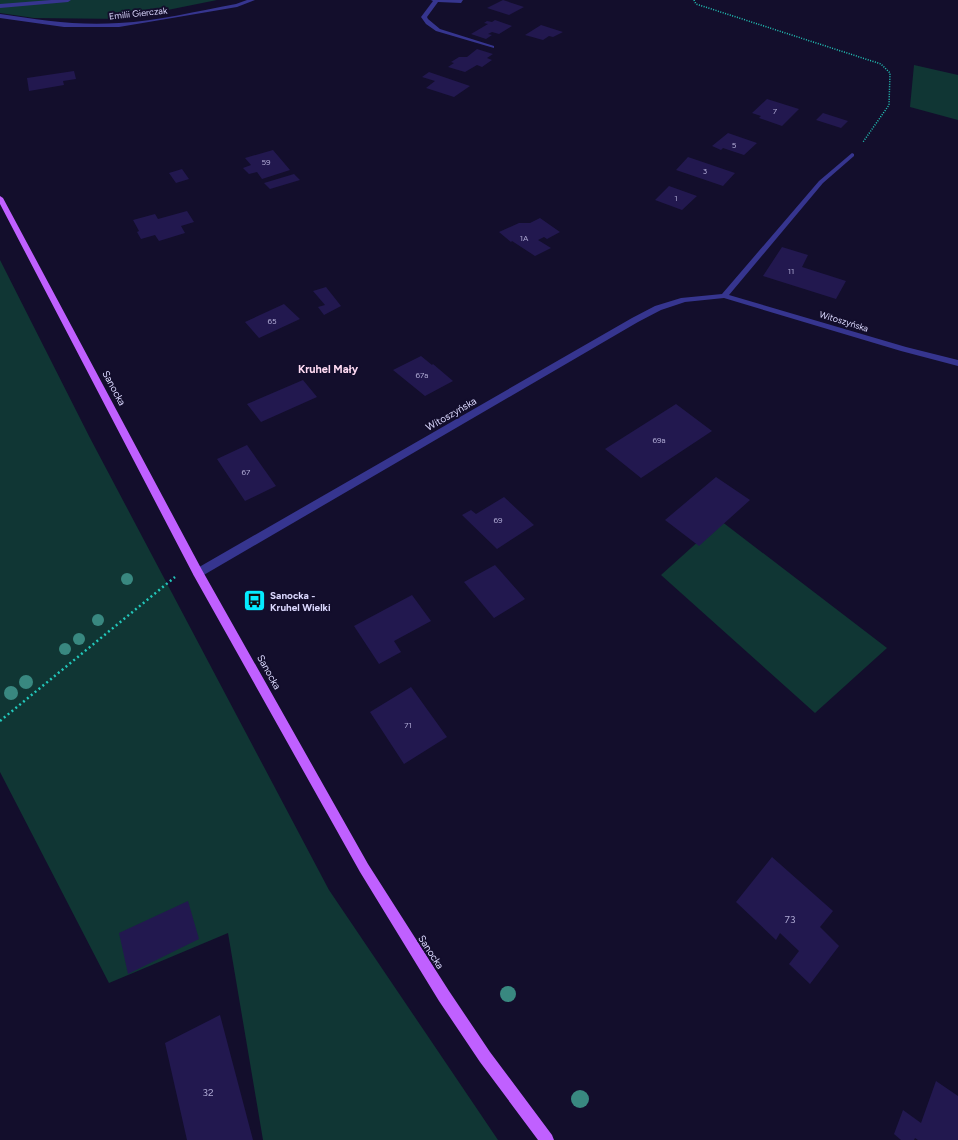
<svg xmlns="http://www.w3.org/2000/svg" width="958" height="1140" font-family="Figtree,sans-serif">
  <rect width="100%" height="100%" fill="#130e2c"/>
  <path fill="#103634" d="M0,0h217l-94,19 -89,-1 -34,-5z
    M914,65l44,10v45l-48,-13z
    M0,260l90,178 239,452 169,250h-235l-35,-207 -119,50 -109,-211z
    M721,521l166,127 -72,65 -154,-138z"/>
  <path fill="#22184f" d="M503,0l21,7 -15,8 -22,-7z
    M495,20l17,6 -13,8 -7,-2 -4,2 4,1 -6,4 -15,-5 17,-10 -4,-1 3,-2 5,1z
    M541,25l22,7 -10,5 -4,-1 -6,4 -18,-5z
    M477,49l16,5 -6,4 5,2 -10,7 -5,-2 -12,7 -17,-5 6,-4 -3,-1 8,-5h8z
    M74,71l2,8 -13,2 1,4 -35,6 -2,-13z
    M429,72l41,14 -16,11 -28,-9 9,-7 -13,-4z
    M767,99l32,10 -17,17 -23,-8 2,-2 -9,-3z
    M823,113l25,8 -7,7 -25,-8z
    M728,133l29,10 -13,12 -21,-7 -2,2 -9,-4z
    M273,150l17,20 -28,9 -5,-7 -8,2 -6,-6 8,-3 -6,-7z
    M688,157l47,16 -12,13 -47,-16z
    M182,169l7,10 -13,4 -7,-10z
    M294,174l6,6 -30,9 -6,-6z
    M669,186l28,10 -15,14 -27,-10z
    M187,211l7,11 -13,4 4,7 -26,8 -4,-6 -14,4 -4,-7 2,-1 -6,-11 22,-6 3,5z
    M540,218l20,14 -13,7 -3,-2 -6,3 13,8 -16,8 -23,-15 -1,1 -12,-10 20,-9h11z
    M782,247l26,8 -6,12 44,14 -10,18 -73,-23z
    M326,287l15,19 -17,9 -6,-8 7,-2 -12,-14z
    M284,304l16,15 -41,19 -14,-16z
    M421,356l11,9 1,-1 20,17 -28,15 -32,-26z
    M303,380l14,17 -56,25 -14,-18z
    M676,404l36,27 -71,47 -36,-29z
    M247,445l29,41 -31,15 -28,-42z
    M716,477l34,23 -51,46 -34,-26z
    M504,497l30,28 -37,24 -35,-34 9,-5 5,4z
    M495,565l30,34 -31,19 -30,-36z
    M412,595l19,26 -37,20 7,11 -22,12 -25,-38z
    M411,687l36,50 -43,27 -34,-52z
    M772,857l61,54 -13,16 19,19 -29,38 -21,-20 10,-13 -19,-18 -4,7 -40,-38z
    M188,901l11,38 -71,35 -9,-41z
    M220,1015l33,125h-66l-22,-97z
    M936,1081l22,15v44h-40l-3,-2 -1,2h-13l-7,-6 9,-24 18,13z"/>
  <g fill="none" stroke-linecap="round" stroke-linejoin="round">
    <path stroke="#23c8bb" stroke-width="1.5" stroke-dasharray="1 1.5" stroke-linecap="butt" d="M694,0l2,4 185,60 9,9 -1,32 -26,37"/>
    <path stroke="#23c8bb" stroke-width="2.5" stroke-dasharray="2 3" stroke-linecap="butt" d="M0,721l175,-144"/>
    <path fill="#36358f" fill-rule="evenodd" d="M51,0h20l-3,2 -68,6v-4z
      M247,0h8l-18,7 -118,20h-55l-64,-9v-4c40,6 78,12 119,9 39,-2 78,-12 117,-19z
      M431,0h32l-2,3 -23,-1 -11,15 1,2 12,10 54,17v2l-58,-17 -10,-7 -5,-7 12,-16z
      M852,153l2,1v2l-31,27 -94,112 177,52 52,13v6l-57,-15 -177,-53 -39,4 -24,8 -23,12 -436,254 -4,1 -4,-1 -1,-3 1,-3 438,-252 23,-12 26,-8 41,-4 97,-113z"/>
    <path fill="#c060ff" fill-rule="evenodd" d="M0,196l3,2 199,372 166,294 81,127 41,61 62,83 2,5h-16l-58,-78 -41,-61 -79,-129 -166,-296 -194,-372z"/>
  </g>
  <g fill="#398880">
    <circle cx="127" cy="579" r="6"/>
    <circle cx="98" cy="620" r="6"/>
    <circle cx="79" cy="639" r="6"/>
    <circle cx="65" cy="649" r="6"/>
    <circle cx="26" cy="682" r="7"/>
    <circle cx="11" cy="693" r="7"/>
    <circle cx="508" cy="994" r="8"/>
    <circle cx="580" cy="1099" r="9"/>
  </g>
  <defs>
    <symbol id="bus-square" viewBox="-11 -11 22 22"><rect x="-9" y="-9" width="18" height="18" rx="4" fill="#05ebff" stroke="#130e2c"/><path d="M-5-6H5V4H4V6H2V4H-2V6H-4V4H-5ZM-3.5-4V0h7V-4ZM-3.5 1.2v1.5H-2V1.2ZM2 1.2v1.5H3.5V1.2Z" fill="#111"/></symbol>
  </defs>
  <g fill-rule="evenodd">
    <use href="#bus-square" x="242" y="588" width="25" height="25"/>
  </g>
  <g text-anchor="middle" dominant-baseline="central" stroke-width="4" stroke-linejoin="round" paint-order="stroke">
    <g font-size="8" fill="#aea9d3">
      <text x="775" y="111">7</text>
      <text x="734" y="145">5</text>
      <text x="266" y="162">59</text>
      <text x="705" y="171">3</text>
      <text x="676" y="198">1</text>
      <text x="524" y="238">1A</text>
      <text x="791" y="271">11</text>
      <text x="272" y="321">65</text>
      <text x="422" y="375">67a</text>
      <text x="659" y="440">69a</text>
      <text x="246" y="472">67</text>
      <text x="498" y="520">69</text>
      <text x="408" y="725">71</text>
    </g>
    <g font-size="9" fill="#dcd9ff" stroke="#130e2c">
      <text transform="translate(138 13) rotate(-6)">Emilii Gierczak</text>
      <text transform="translate(844 321) rotate(17)">Witoszyńska</text>
    </g>
    <g font-size="10" fill="#dcd9ff" stroke="#130e2c">
      <text transform="translate(114 388) rotate(62)">Sanocka</text>
      <text transform="translate(451 414) rotate(-30)">Witoszyńska</text>
      <text transform="translate(269 672) rotate(61)">Sanocka</text>
      <text transform="translate(431 952) rotate(57)">Sanocka</text>
    </g>
    <g font-size="10" font-weight="bold" fill="#dcd9ff" stroke="#130e2c" text-anchor="start">
      <text x="270" y="595">Sanocka -<tspan x="270" dy="12">Kruhel Wielki</tspan></text>
    </g>
    <g font-size="10" fill="#aea9d3">
      <text x="790" y="919">73</text>
      <text x="208" y="1092">32</text>
    </g>
    <g font-size="11" font-weight="bold" fill="#ffdbf3" stroke="#130e2c">
      <text x="328" y="369">Kruhel Mały</text>
    </g>
  </g>
</svg>
